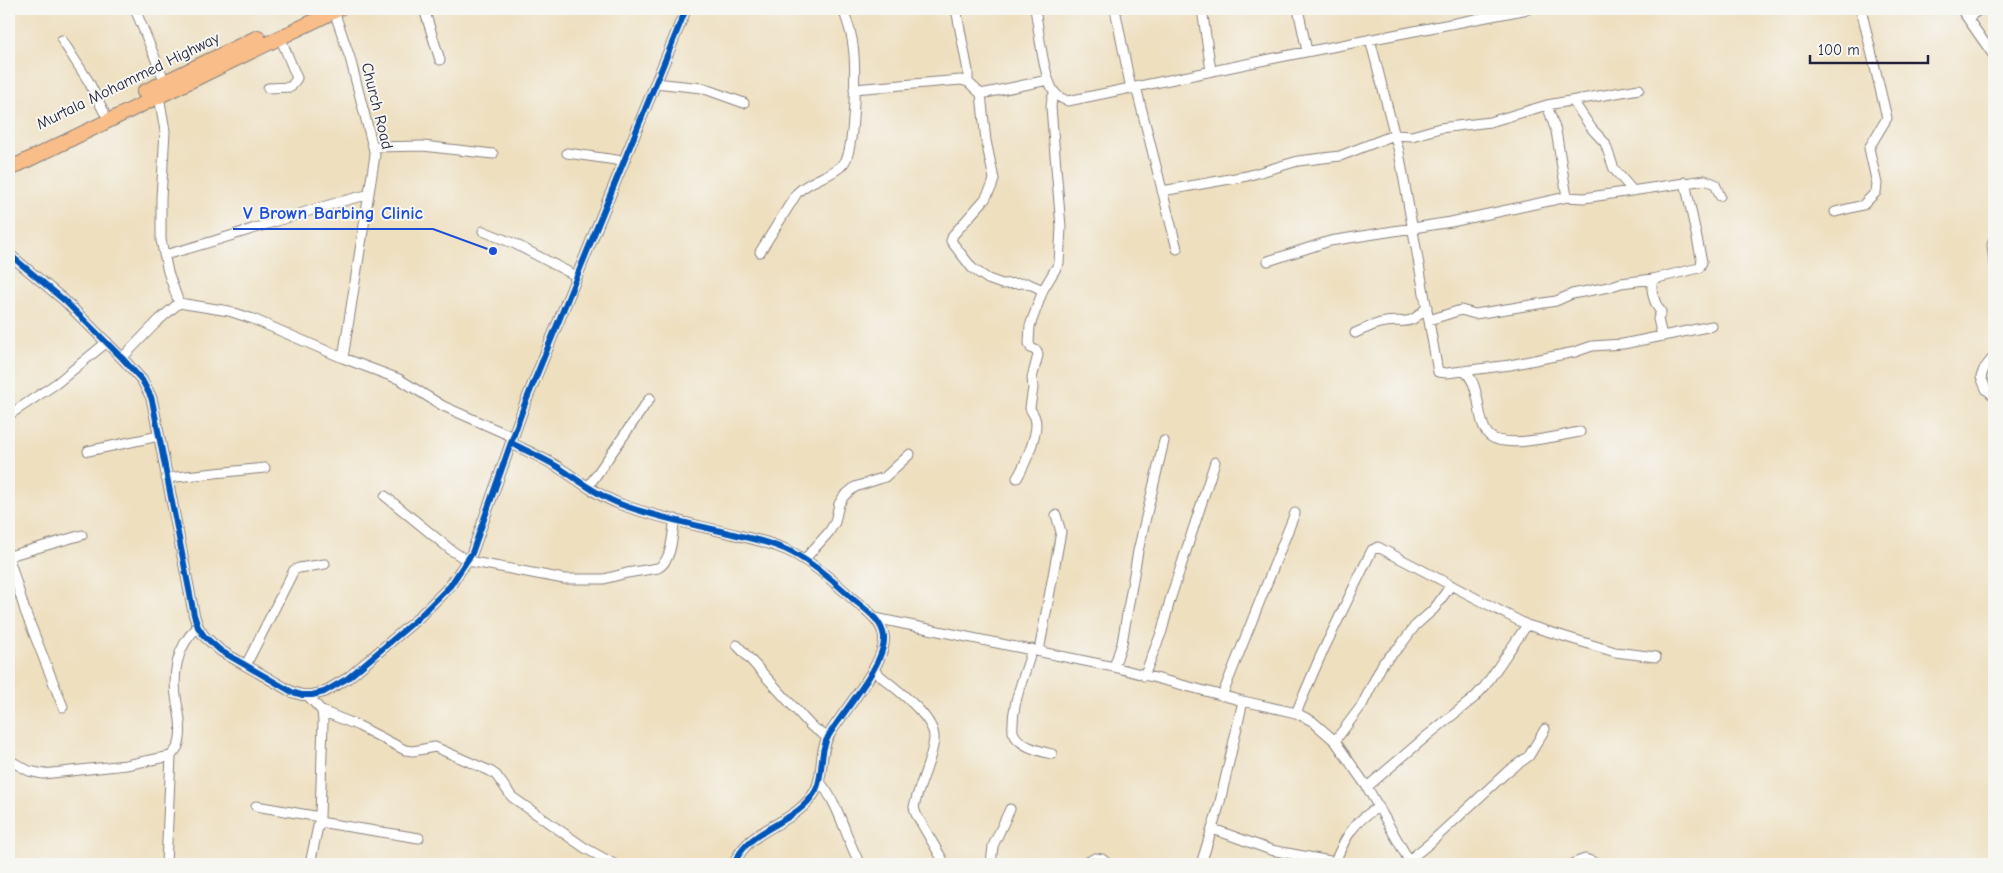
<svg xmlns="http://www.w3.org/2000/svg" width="2003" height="873" font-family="'Comic Neue',sans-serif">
  <rect width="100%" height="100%" fill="#f6f6f2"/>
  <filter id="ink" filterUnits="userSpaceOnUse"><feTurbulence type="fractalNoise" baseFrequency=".02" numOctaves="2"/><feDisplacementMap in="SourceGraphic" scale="10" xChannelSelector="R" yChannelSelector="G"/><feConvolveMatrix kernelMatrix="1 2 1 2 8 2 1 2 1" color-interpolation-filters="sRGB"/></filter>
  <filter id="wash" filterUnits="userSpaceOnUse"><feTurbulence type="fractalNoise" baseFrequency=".0096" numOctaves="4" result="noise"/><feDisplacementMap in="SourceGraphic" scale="20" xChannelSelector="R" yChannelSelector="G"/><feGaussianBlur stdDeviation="1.12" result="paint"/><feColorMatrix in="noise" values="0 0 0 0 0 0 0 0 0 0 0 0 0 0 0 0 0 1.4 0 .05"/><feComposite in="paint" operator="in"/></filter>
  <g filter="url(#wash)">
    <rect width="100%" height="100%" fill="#eedfbf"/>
  </g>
  <g filter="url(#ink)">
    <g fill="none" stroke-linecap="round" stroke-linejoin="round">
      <defs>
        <path id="minor" d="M135,9l30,73
          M424,9l16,51
          M956,9l12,62v11
          M1035,9c4,20 8,69 20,84 3,4 7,6 13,8l217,-45 243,-47
          M1115,9l16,80
          M1202,9l9,62
          M1298,9l9,42
          M1961,9l33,47
          M334,11l16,47 25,97 -32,203
          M1968,18l12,-9
          M1370,39l29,113 39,220 9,1 63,-8 65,-13 17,-6 31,-2 89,-18
          M62,40l27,42 15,30
          M655,83l47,5 42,15
          M1136,87l41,162
          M268,88l23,-1 6,-9 -17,-41
          M854,89l107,-9 7,2 13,12 5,47 8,38 -2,7 -7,13 -32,36 -2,6 21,27 16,11 14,5 25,-1 16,7
          M981,94l67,-14
          M159,96l6,35 -4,67v42l7,32 11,31
          M1573,101l19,28 13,14 9,26 19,22
          M1547,105l9,26 11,66
          M374,147l49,-1 70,8
          M567,153l56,8
          M1162,191l85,-15 51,-15 42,-5 54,-21 18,1 28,-8 50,-6 57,-17 92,-16
          M1835,212l28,-7 13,-13 1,-8 -8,-36 18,-30 -26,-109
          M483,231l32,13 61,32
          M1994,238l-2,7 2,17
          M760,252l37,-59c13,-14 37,-17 47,-30 11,-13 12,-98 9,-117 -1,-13 -6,-25 -10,-37
          M164,255c69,-17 134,-44 203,-60
          M1268,261l62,-20 121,-19 116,-25 17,1 121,-18 10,4 5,12
          M1653,279c-3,11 1,24 8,33l-3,7 4,17
          M179,303l50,8 24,8 90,39 56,21 44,27 70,31
          M1429,320l32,-10 14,4 81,-13 16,-7 37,-7 12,-4 32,-4 46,-11 3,-6 -17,-80
          M1355,333c8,-3 17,-8 25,-10 24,-6 26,7 47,-16
          M1994,356l-10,13 -3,8 5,12 8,7
          M122,358l37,-38 20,-17
          M1464,371c10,8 11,18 14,30 2,11 3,25 10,33 13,17 73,1 92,-2
          M9,415l48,-32 50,-41
          M88,451l71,-15
          M166,478l99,-10
          M1017,478c7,-11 23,-47 18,-60 -1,-4 -4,-6 -5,-10l3,-20 -1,-10 6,-23 -1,-4 -6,-3 -2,-5 1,-17 13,-36 16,-27 1,-17 1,-19 -10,-120 1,-9 3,-5
          M588,487l62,-89
          M385,496l66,54 17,11 96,18h40l23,-6 31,-5c15,-8 14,-35 17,-49
          M9,556l73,-21
          M9,558l16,53 38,96
          M804,560l25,-28 6,-10 4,-18 5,-8 11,-9 30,-10 25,-23
          M875,618l239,49 129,34 53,12 16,8 23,20 32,46 44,77
          M737,645l74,81 16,11
          M1032,649c-7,28 -21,53 -19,83 5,14 26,19 39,22
          M1039,651l22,-119 -5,-17
          M246,665l48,-95 5,-2 26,-4
          M1114,667l8,-24 16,-92 26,-110
          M873,670c16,14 63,46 61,69 -2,22 -15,45 -20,68l2,7 29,50
          M1144,676l18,-45 8,-31 45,-138
          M307,695l15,16 1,10 -3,96 -10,47
          M1222,696l73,-183
          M322,711l37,15 46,24 8,1 22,-4 55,24 6,4 16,22 73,51 29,16
          M1296,713l24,-56 50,-103 2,-4 6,-3 149,78 88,27 41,5
          M1335,741l27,-36 21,-42 17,-17 15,-20 19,-17 17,-24
          M9,760l20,11 14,3 83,-9 45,-9
          M819,781c21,24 26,56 41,83
          M1367,787l61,-52 46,-37 11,-12 42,-61
          M256,806l64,11
          M319,822l100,16
          M1213,829l58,21 64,12
          M1409,860l21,-17 78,-72 21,-15 16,-27
          M166,864l5,-108c2,-3 6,-7 7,-10 5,-13 2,-30 -1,-43 -5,-28 -1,-57 21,-76
          M991,864l2,-18 17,-37
          M1084,864l11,-6 7,1 6,5
          M1201,864l18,-58 24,-105
          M1334,864c11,-26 19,-43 45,-57
          M1572,864l13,-5 9,3"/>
        <path id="tertiary" d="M9,254l56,47 57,57 20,22 9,17 2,8 41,210 4,12 6,9 17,15 71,41 10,3h10l12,-3 24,-14 68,-58 34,-34 22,-33 52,-147 162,-397
          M511,443c16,8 32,15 47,24 20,13 39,28 62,37 36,14 82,22 121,32 17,4 34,8 50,16 22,11 45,31 63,48 12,10 28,20 30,37 2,27 -41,74 -55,98 -10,16 -5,38 -13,55 -20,36 -66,35 -82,74"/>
        <path id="trunk" d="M144,92l114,-55
          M9,169l330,-160"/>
      </defs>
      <use href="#minor" stroke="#88807d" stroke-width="11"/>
      <use href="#tertiary" stroke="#88807d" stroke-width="12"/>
      <use href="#trunk" stroke="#88807d" stroke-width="16"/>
      <use href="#minor" stroke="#fff" stroke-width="9"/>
      <use href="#tertiary" stroke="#fff" stroke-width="10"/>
      <use href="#trunk" stroke="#f8bd88" stroke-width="14"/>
      <defs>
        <path id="cycleway" d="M9,254l56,47 57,57 20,22 9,17 2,8 41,210 4,12 6,9 17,15 71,41 10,3h10l12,-3 24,-14 68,-58 34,-34 22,-33 52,-147 162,-397
          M511,443c16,8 32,15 47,24 20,13 39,28 62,37 36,14 82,22 121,32 17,4 34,8 50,16 22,11 45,31 63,48 12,10 28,20 30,37 2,27 -41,74 -55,98 -10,16 -5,38 -13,55 -20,36 -66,35 -82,74"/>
      </defs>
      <use href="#cycleway" stroke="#f6f6f2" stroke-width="9"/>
      <use href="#cycleway" stroke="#0057b8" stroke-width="6"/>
    </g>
  </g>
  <g text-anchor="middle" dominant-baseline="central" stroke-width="4" stroke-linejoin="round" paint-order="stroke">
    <g font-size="16" fill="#22223b" stroke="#f6f6f2">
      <text transform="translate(128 81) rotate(-26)">Murtala Mohammed Highway</text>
      <text transform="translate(377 106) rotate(76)">Church Road</text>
    </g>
  </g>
  <path fill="none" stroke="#1d4ed8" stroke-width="2" d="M493 251L433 229H233"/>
  <circle fill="#1d4ed8" stroke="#f6f6f2" stroke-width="2" cx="493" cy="251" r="5"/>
  <g font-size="18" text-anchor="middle" font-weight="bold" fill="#1d4ed8" stroke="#f6f6f2" stroke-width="4" stroke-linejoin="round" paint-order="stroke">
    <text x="333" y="219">V Brown Barbing Clinic</text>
  </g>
  <rect width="2003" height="873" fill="none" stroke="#f6f6f2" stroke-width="30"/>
  <path d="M1810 55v8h118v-8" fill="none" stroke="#22223b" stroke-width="2.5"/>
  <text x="1818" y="55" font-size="15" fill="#22223b" stroke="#f6f6f2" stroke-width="4" paint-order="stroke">100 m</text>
</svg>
